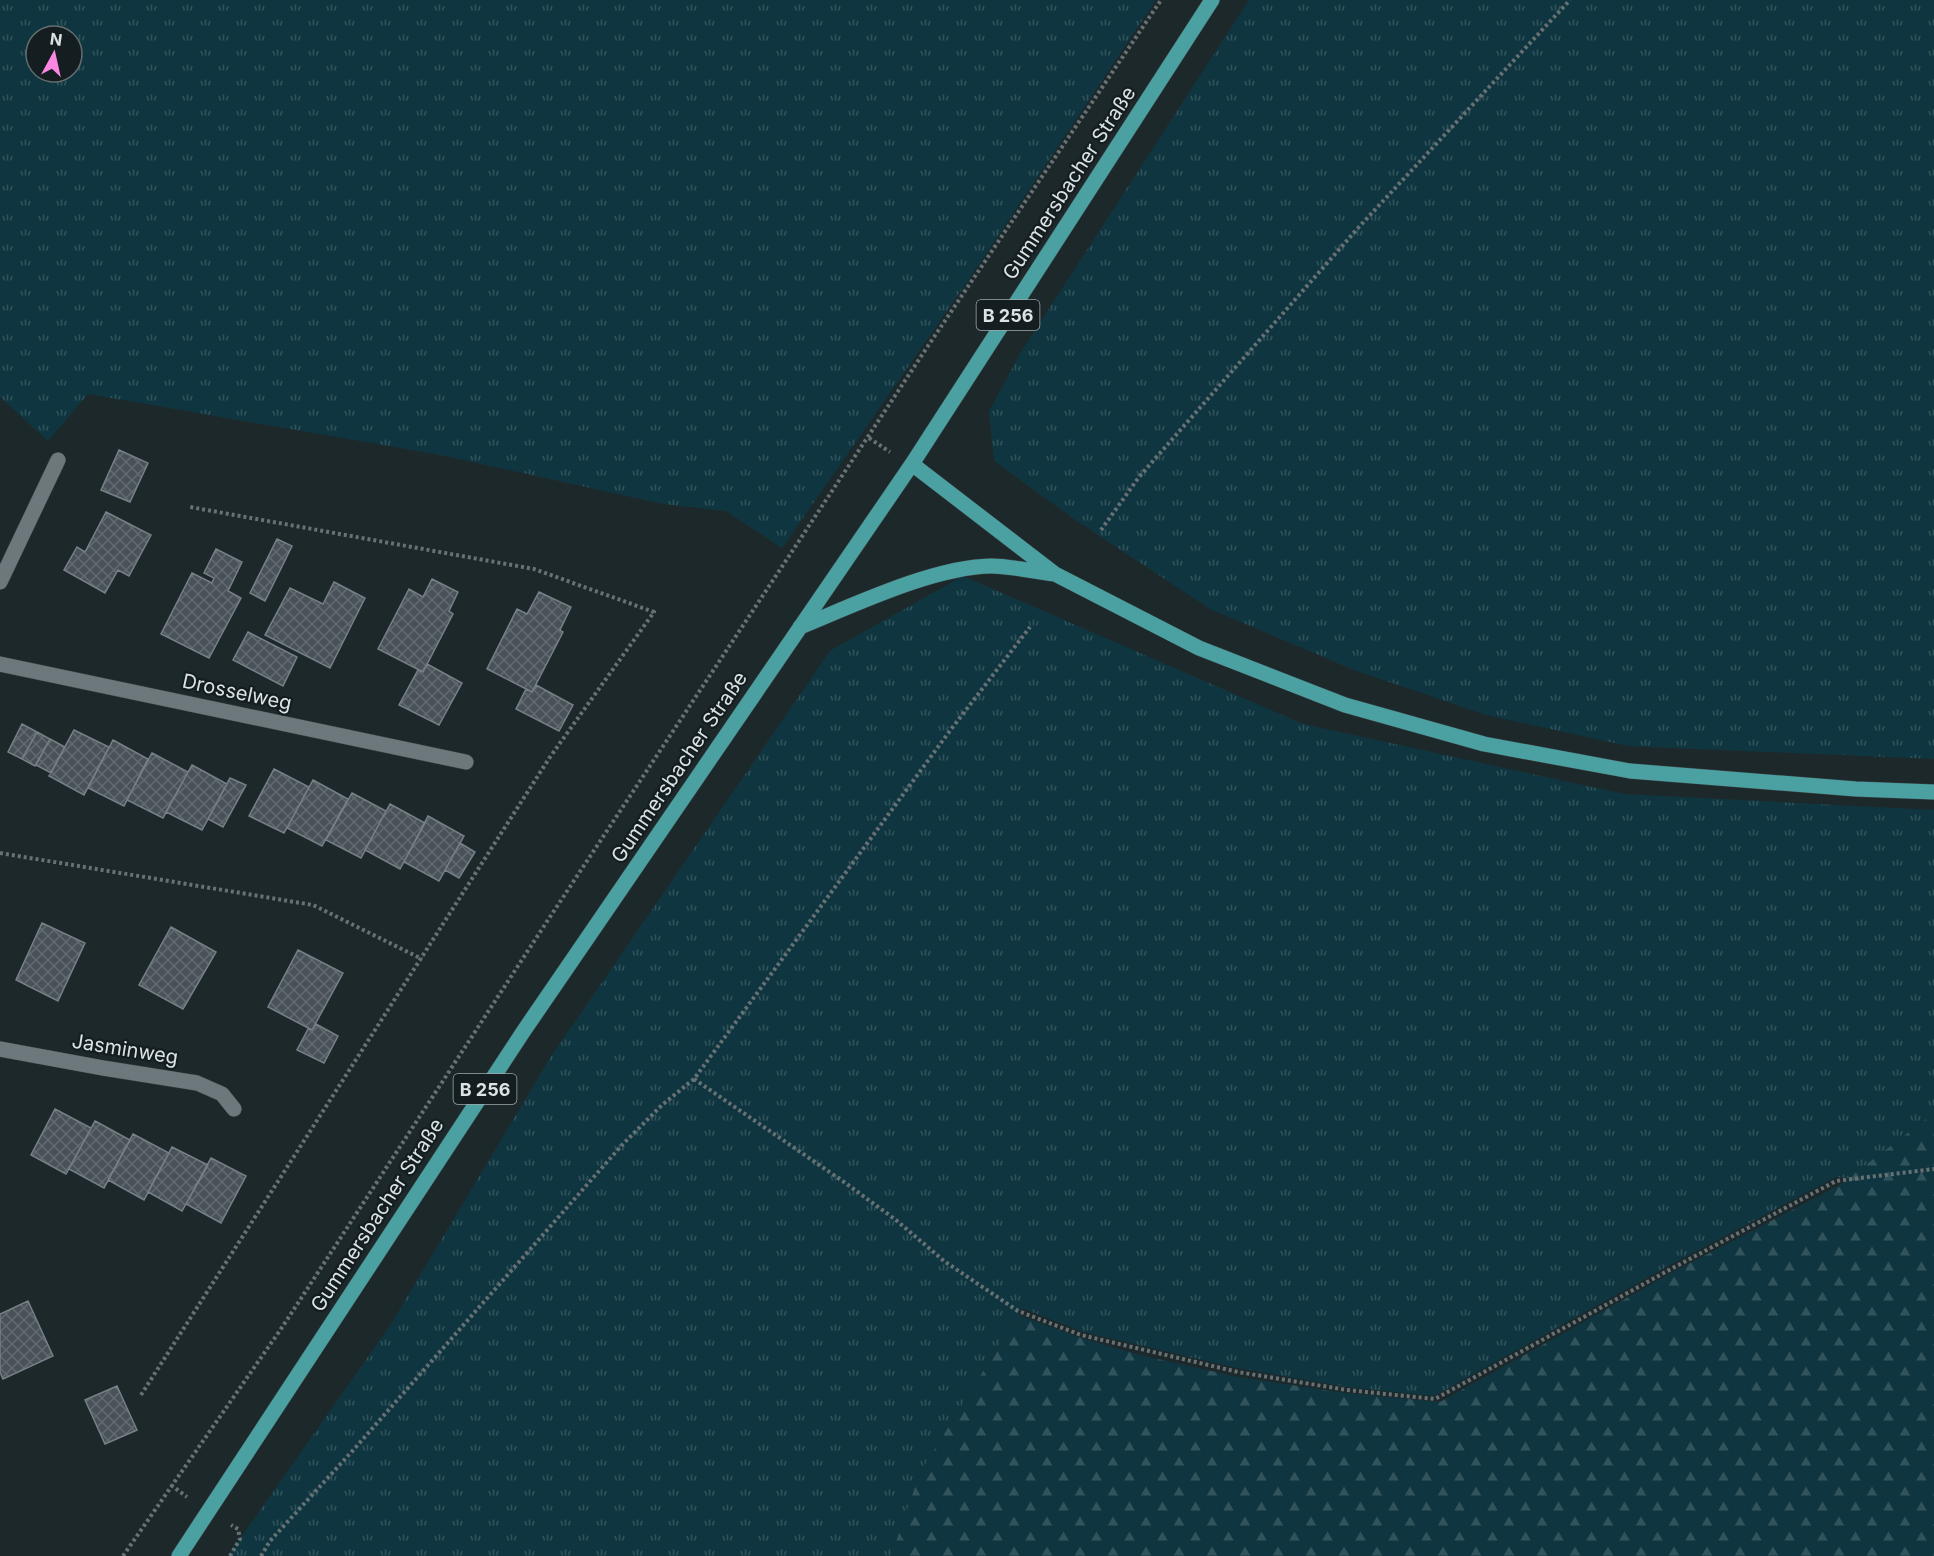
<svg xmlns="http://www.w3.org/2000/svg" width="1934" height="1556" font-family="Inter,sans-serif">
  <defs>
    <pattern id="grass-tufts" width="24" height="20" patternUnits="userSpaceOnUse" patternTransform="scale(1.5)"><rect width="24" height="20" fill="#0f3640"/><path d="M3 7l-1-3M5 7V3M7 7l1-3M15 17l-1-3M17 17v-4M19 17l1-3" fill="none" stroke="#31535b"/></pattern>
    <pattern id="forest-firs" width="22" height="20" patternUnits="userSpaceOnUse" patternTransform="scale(1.5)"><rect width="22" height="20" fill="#0f3640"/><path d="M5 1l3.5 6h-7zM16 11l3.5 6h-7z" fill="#31535b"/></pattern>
    <pattern id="building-cross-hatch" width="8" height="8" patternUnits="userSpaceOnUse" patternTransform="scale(1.5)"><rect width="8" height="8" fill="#495258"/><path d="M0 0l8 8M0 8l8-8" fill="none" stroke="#636b70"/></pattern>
  </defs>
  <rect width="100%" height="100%" fill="#1d282b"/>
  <path fill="url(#grass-tufts)" fill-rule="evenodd" d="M0,0h1156l-191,285 -183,263 -56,-37 -63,-7 -222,-49 -353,-61 -40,47 -48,-44zM36,36h36v36h-36z
    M1249,0h685v759l-306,-13 -142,-31 -132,-45 -144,-61 -133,-88 -83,-60 -5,-49 30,-57z
    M963,576l340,148 321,70 310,16v303l-85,65 -13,-1 -166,88 -236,131 -87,-9 -110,-19 -154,-36 -61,-24 -102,165 -29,83h-663l163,-232 159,-266 280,-407z"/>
  <path fill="url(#forest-firs)" d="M1934,1113v443h-1043l29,-83 98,-158 63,23 59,17 98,22 107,16 95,9 235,-131 163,-85z"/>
  <path fill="url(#building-cross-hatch)" stroke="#778088" stroke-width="1.5" d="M119,450l29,13 -18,39 -29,-12z
    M106,512l45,23 -22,41 -11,-6 -13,23 -41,-23 13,-23 8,5z
    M277,539l15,7 -27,55 -15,-8z
    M216,549l26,13 -14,29 13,7 -32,60 -48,-24 31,-61 20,10 2,-5 -10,-5z
    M432,579l26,13 -9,19 4,3 -30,58 -45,-23 31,-60 14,8z
    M334,582l31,16 -35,70 -65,-33 25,-47 33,16z
    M539,592l32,15 -11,23 3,2 -31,60 -45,-23 30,-60 10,5z
    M248,632l49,25 -14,29 -50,-26z
    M427,664l35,19 -23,42 -40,-20 19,-35 5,2z
    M536,685l37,20 -14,26 -43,-22 10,-20 6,3z
    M22,724l15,8 -15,27 -14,-7z
    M74,730l35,17 -25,48 -35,-19z
    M37,732l13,7 -15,27 -13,-7z
    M50,739l15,8 -14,26 -15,-8z
    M113,740l35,19 -24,47 -36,-18z
    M152,753l36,19 -25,46 -36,-18z
    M192,765l35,19 -25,46 -36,-18z
    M274,769l35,18 -25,46 -35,-17z
    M230,778l16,7 -23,42 -15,-8z
    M313,780l35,19 -26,47 -35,-18z
    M352,793l34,18 -25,47 -35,-18z
    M390,804l35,19 -25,46 -35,-19z
    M428,816l36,20 -25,45 -35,-19z
    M460,843l15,9 -16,26 -14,-8z
    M42,923l43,20 -27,58 -42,-21z
    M171,927l45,25 -33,57 -44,-24z
    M298,950l45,23 -31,57 -44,-23z
    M316,1024l22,12 -14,27 -27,-13 11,-21 4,1z
    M55,1109l36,19 -25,46 -35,-19z
    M95,1121l35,19 -26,48 -35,-19z
    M133,1134l36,19 -25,47 -36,-20z
    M172,1147l36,18 -26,46 -34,-19z
    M211,1158l35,18 -25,47 -35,-19z
    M28,1301l25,55 -50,23 -3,-7v-58z
    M117,1386l20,44 -32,14 -20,-44z"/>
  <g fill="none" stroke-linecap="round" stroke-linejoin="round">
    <defs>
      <path id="minor" d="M0,582l58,-122
        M0,664l466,98
        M0,1049l103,19 94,15 25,11 12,15"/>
      <path id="major" d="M912,464l143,110 144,74 146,57 139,39 146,27 226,18 78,3
        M800,627c54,-22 133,-60 191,-61 21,0 43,6 64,8
        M179,1556l344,-524 389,-568 300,-464"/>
    </defs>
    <use href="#minor" stroke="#3a4345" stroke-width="16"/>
    <use href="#major" stroke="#3a4345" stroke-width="16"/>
    <path stroke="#687174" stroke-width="4" stroke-dasharray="3 3" stroke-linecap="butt" d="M869,438l21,14
      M1101,530l38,-53 219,-249 212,-228
      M0,853l313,52 109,54
      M694,1079l150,103 52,38 48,41 74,50 63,24 157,37 109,18 88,9 236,-130 165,-88 98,-12
      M141,1395l409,-638 104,-145 -120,-43 -344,-62
      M171,1485l16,12
      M123,1556l160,-230 263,-403 382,-577 233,-346
      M230,1556l10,-17 -2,-10 -7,-4
      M261,1556l9,-15 86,-94 266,-302 40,-40 32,-26 255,-347 81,-105"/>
    <use href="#minor" stroke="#6c787c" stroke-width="15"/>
    <use href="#major" stroke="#4ba1a2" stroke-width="15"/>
  </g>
  <g text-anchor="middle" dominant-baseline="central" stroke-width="4.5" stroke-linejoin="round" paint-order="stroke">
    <g fill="#141e21" stroke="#a0a8aa" stroke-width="1.5">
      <rect x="976.5" y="300" width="63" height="30" rx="4.5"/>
      <rect x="453.5" y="1074" width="63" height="30" rx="4.5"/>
    </g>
    <g font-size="18" font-weight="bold" fill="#dce3e5">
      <text x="1008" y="315">B 256</text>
      <text x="485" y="1089">B 256</text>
    </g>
    <g font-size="20" fill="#dce3e5" stroke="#141e21">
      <text transform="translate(1069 183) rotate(-57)">Gummersbacher Straße</text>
      <text transform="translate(237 692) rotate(12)">Drosselweg</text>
      <text transform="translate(679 767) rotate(-56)">Gummersbacher Straße</text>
      <text transform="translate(125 1049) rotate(9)">Jasminweg</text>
      <text transform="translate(377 1215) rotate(-57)">Gummersbacher Straße</text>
    </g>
  </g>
  <g transform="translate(54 54) rotate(8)"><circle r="28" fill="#141e21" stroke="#646d6f" stroke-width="1.5"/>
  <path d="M0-4.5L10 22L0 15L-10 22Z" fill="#fd86e2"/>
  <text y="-9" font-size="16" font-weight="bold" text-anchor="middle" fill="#dce3e5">N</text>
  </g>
</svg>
